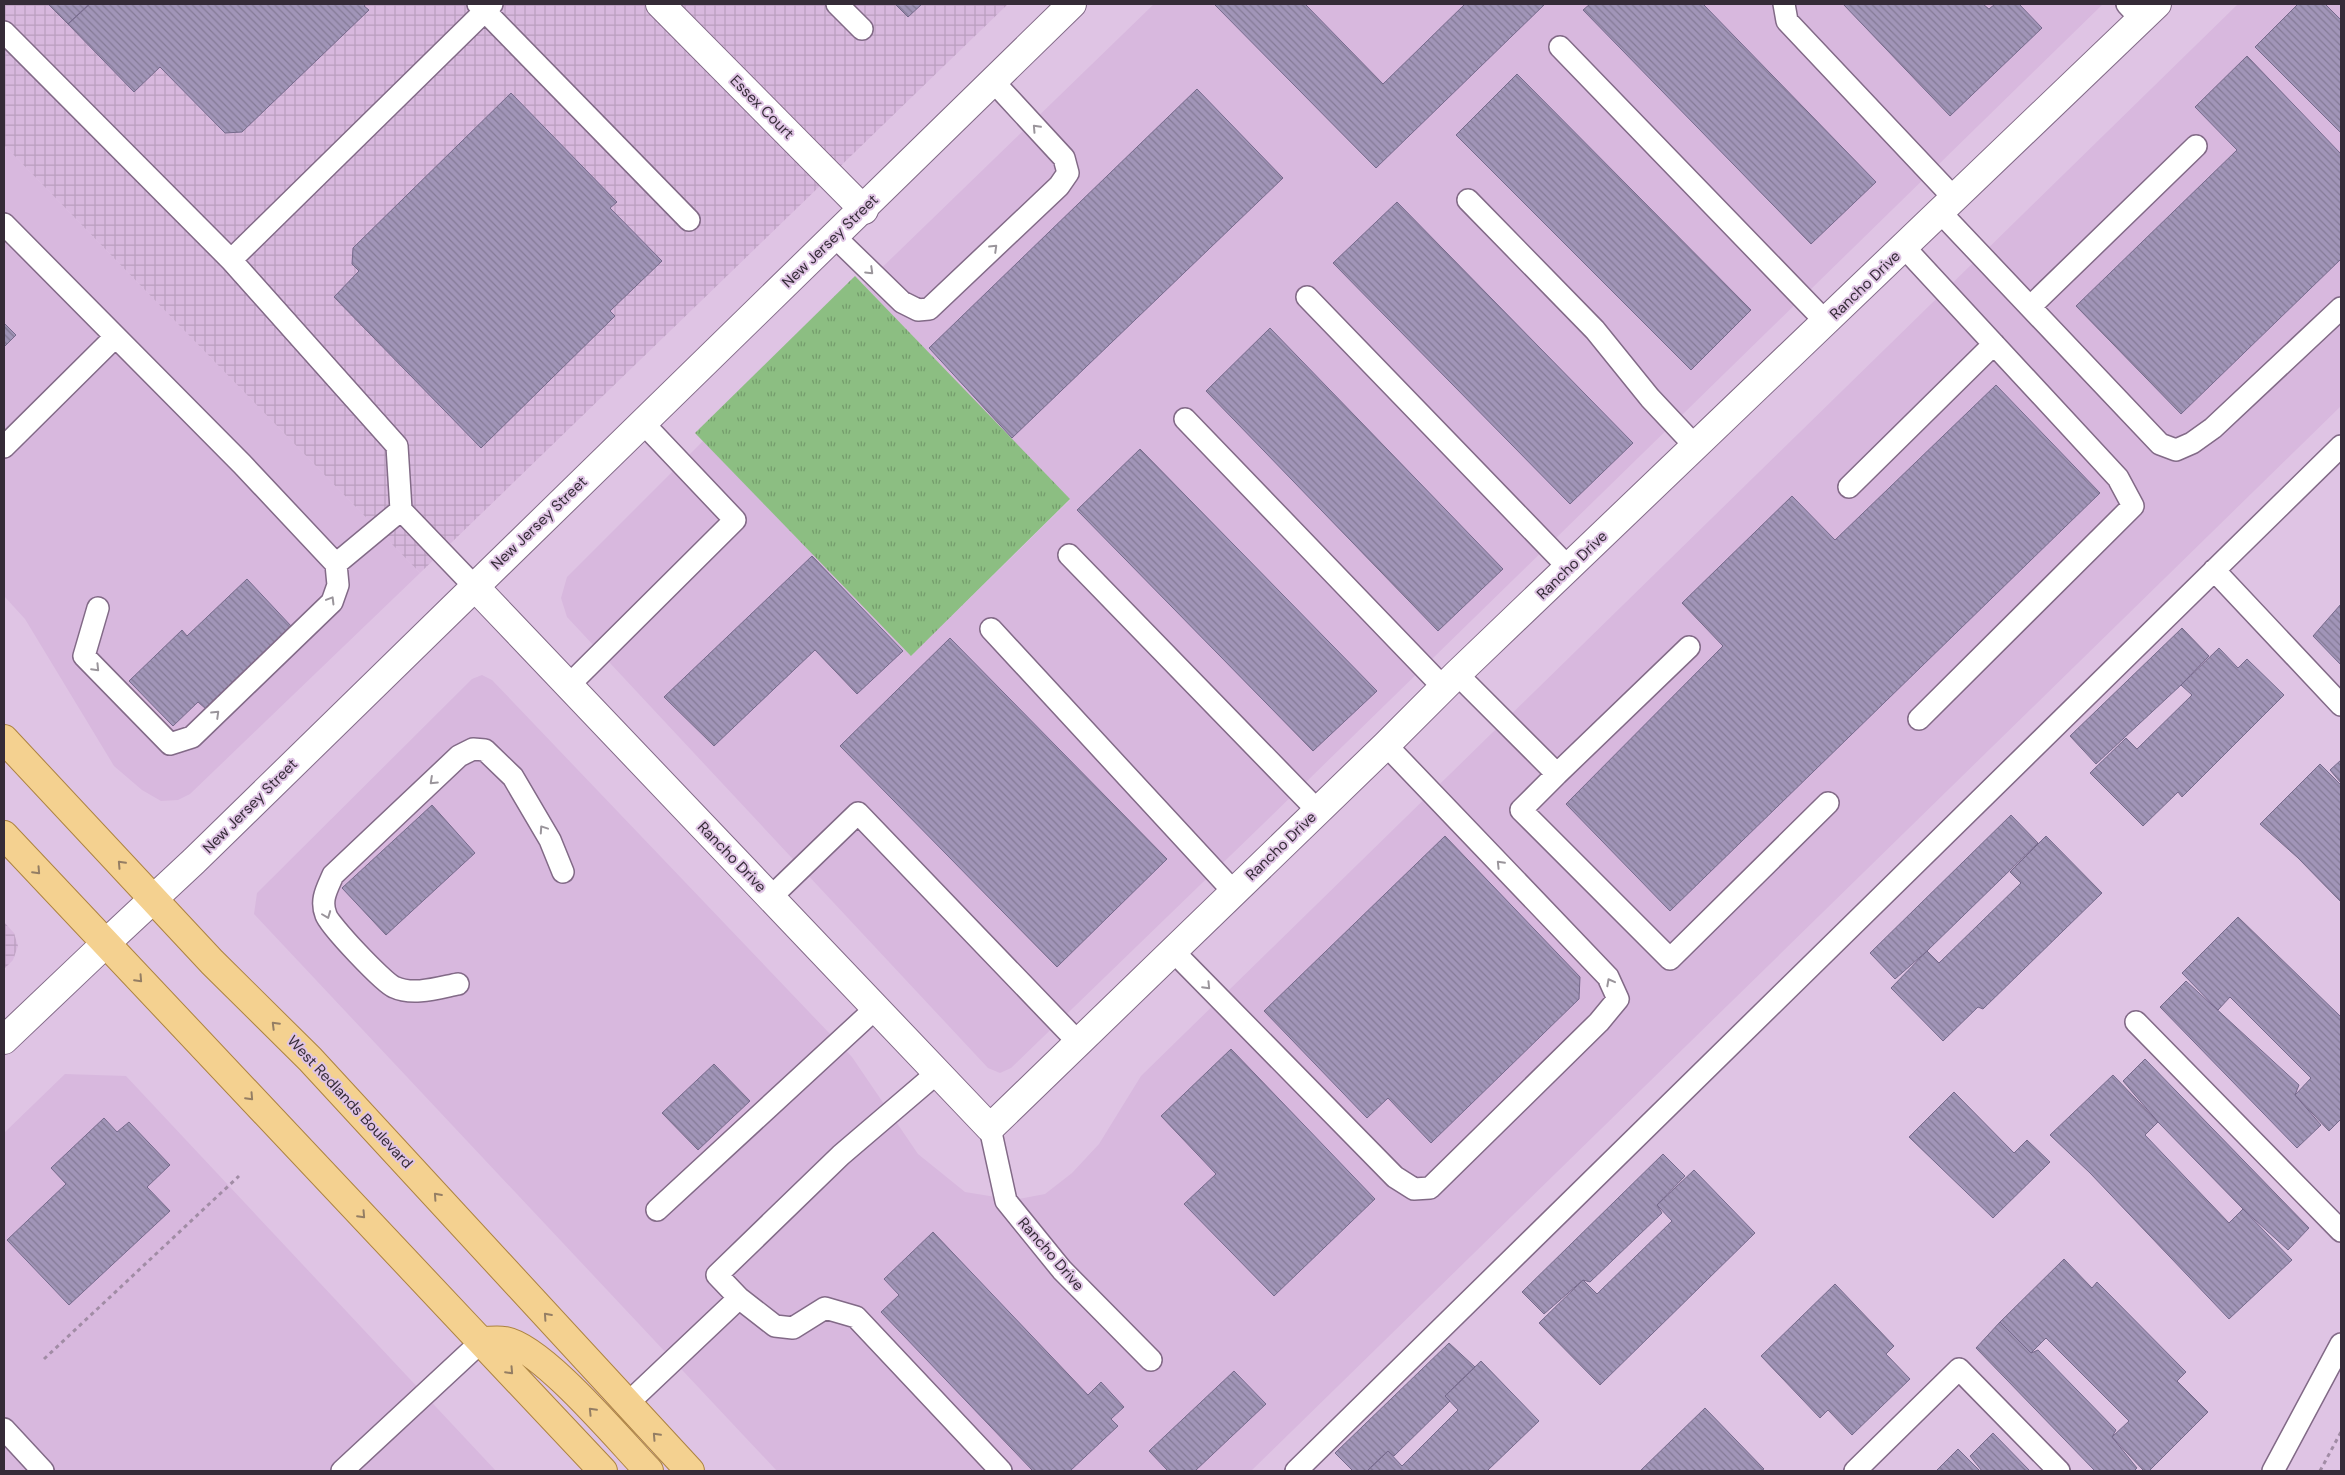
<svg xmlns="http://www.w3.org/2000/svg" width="2345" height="1475" font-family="'DM Sans',sans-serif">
  <defs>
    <pattern id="industrial-grid" width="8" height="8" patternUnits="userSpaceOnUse" patternTransform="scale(1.25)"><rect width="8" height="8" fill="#d8b8de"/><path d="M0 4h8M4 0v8" fill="none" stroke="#ba9ebf"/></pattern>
    <pattern id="grass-tufts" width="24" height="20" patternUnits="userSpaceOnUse" patternTransform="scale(1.25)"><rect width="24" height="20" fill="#8cbe82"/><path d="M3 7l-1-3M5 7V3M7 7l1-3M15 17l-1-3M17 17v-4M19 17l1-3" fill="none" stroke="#739b6b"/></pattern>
    <pattern id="building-back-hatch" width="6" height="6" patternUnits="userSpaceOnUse" patternTransform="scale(1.25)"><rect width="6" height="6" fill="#a195b8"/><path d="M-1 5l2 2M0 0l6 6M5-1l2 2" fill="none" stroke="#847a96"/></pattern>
  </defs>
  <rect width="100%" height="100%" fill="#dfc4e4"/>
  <path fill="#d8b8de" d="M1154,4h949l-841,821 -251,243 -11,5 -12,-5 -421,-451 -6,-19 6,-21 136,-136 208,215 159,-156 -206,-215z
    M2238,4h103v402l-1090,1065h-474l-523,-557 3,-21 215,-214 10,-4 10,5 360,377 66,97 47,38 49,8 31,-6 27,-21 27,-29 42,-68z
    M4,145l416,428 -230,221 -12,6 -17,1 -19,-11 -28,-24 -89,-147 -21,-23z
    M65,1074l61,2 370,395h-492v-338z"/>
  <path fill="url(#industrial-grid)" d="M4,4h1004l-588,569 -416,-428z
    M4,922l10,11 4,13 -5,14 -9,9z"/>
  <path fill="url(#grass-tufts)" d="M855,276l215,223 -159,157 -216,-223z"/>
  <path fill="url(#building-back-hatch)" stroke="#766a8c" d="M48,4h41l-21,20z
    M90,4h276l-2,2 5,4 -127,122 -17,1 -65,-66 -26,25 -66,-68z
    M895,4h27l-14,13z
    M1214,4h91l78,80 82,-80h80l-169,164z
    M1590,4h113l173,178 -65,62 -228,-234z
    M1843,4h140l6,5 6,-5h24l23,24 -92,88z
    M2298,4h27l16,16v113l-86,-86z
    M2247,56l94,98v105l-160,155 -105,-108 161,-156 -42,-43z
    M1517,74l234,236 -60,60 -235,-235z
    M1197,89l86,89 -271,260 -83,-90z
    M511,93l106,109 -7,6 52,53 -52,50 5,5 -134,132 -147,-151 25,-26 -7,-7 1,-16z
    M1397,202l236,241 -63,61 -237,-241z
    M4,323l12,12 -12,12z
    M1270,328l233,241 -65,62 -232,-240z
    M1996,385l104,108 -430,418 -104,-107 157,-158 -41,-43 110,-107 43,44z
    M1140,449l237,242 -64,60 -236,-241z
    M812,556l91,95 -46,43 -42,-44 -101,96 -50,-49z
    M247,579l45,48 -86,82 -8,-7 -25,24 -44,-45 53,-51 5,6z
    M2341,604v61l-28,-29z
    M2182,628l27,28 -28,29 -85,79 -26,-28z
    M950,638l217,221 -110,108 -217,-221z
    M2219,648l19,20 9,-9 37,36 -102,102 -4,-5 -35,34 -53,-53 36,-35 11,11 55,-54 -11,-10z
    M2341,760v23l-11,-13z
    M2320,764l21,21v117l-43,-44 -38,-34z
    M432,805l43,48 -89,82 -44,-47z
    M2011,815l27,28 -111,108 -32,28 -25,-26z
    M1445,836l135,141 -1,22 -148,144 -43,-45 -21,20 -103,-107z
    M2046,836l56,57 -119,116 -5,-2 -35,34 -52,-53 36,-37 12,12 82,-80 -11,-11z
    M2238,917l103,100v102l-12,12 -34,-36 16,-17 -81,-81 -12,13 -36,-37z
    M2186,981l113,104 -4,10 26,30 -24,23 -137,-141z
    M1231,1049l144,150 -101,97 -90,-92 32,-30 -55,-58z
    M2145,1059l164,169 -21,22 -45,-41 -85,-87 -35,-41z
    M714,1064l36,37 -52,49 -36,-37z
    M2113,1075l45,47 -13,13 84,88 14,-14 49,51 -63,59 -139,-146 -40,-38z
    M1954,1092l60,61 13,-13 23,22 -57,56 -84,-81z
    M104,1118l13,14 12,-10 41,43 -23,22 23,24 -101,94 -62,-65 59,-56 -15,-16z
    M1663,1154l22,22 -28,29 5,8 -72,69 -7,-2 -39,34 -22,-22z
    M1694,1170l61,63 -155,152 -61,-62 44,-43 14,14 75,-73 -15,-16z
    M933,1232l155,163 13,-13 23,25 -13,12 7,7 -48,45h-37l-152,-159 18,-17 -15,-16z
    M2064,1259l28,29 5,-6 89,90 -9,9 31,31 -59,59h-5l-32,-34 17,-16 -83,-83 -15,15 -31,-31z
    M1835,1284l59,62 -8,8 24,25 -58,56 -24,-25 -8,8 -59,-62z
    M2000,1322l31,31 7,-3 78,80 -4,7 25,31 -3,3h-39l-119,-123z
    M1449,1343l26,24 -30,29 5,5 -56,55 -6,-5 -21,20h-14l-18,-18z
    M1481,1361l58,60 -52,50h-120l21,-20 14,15 56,-56 -13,-14z
    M1234,1371l32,33 -71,67h-27l-19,-20z
    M1705,1408l59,61 -3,2h-121z
    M1993,1433l37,38h-48l-12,-15z
    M1958,1449l22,22h-44z"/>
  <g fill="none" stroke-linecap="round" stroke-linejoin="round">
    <defs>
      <path id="service" d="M478,4l211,216
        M837,4l25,25
        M1784,4l3,17 167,177
        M2127,4l14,15
        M4,32l227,228 261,-256
        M1560,47l266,275
        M1468,200l127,130 55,68 46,49
        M1940,212l90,95 166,-161
        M4,224l238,240 94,100 65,-54
        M835,237l67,65 16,8 11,-1 130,-123 9,-13 -4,-15 -72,-78
        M1904,247l214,231 15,28 -214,213
        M231,260l166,186 4,64 73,76
        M1307,297l262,271
        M2030,307l130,137 16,6 16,-7 21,-15 128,-120
        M1185,419l258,268
        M4,447l111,-110
        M1849,487l145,-143
        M1069,555l249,256
        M2214,570l127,135
        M98,608l-14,48 86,88 22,-7 140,-135 6,-17 -2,-21
        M991,629l243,263
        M1457,674l100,100 132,-127
        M569,685l166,-165 -92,-97
        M1557,774l-36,36 149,149 158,-156
        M771,897l87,-84 220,229
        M1173,951l222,226 19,12 16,-1 169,-166 19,-23 -10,-22 -222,-232
        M458,984c-20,4 -45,12 -64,3 -10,-4 -65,-62 -68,-72 -6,-15 1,-26 7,-40l126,-119 14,-7 12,1 28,27 37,63 13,32
        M2136,1022l205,209
        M990,1128l16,73 56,69 89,90
        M657,1210l219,-202
        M739,1298l-22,-23 124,-120 96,-82
        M627,1404l112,-106 36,28 18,2 32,-20 31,9 145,154
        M4,1429l39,42
        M342,1471l140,-130
        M1296,1471l1045,-1025
        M1855,1471l104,-102 100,102
        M2273,1471l68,-127"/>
      <path id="minor" d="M660,4l204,206
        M474,586l516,542 396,-383 71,-71 700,-670
        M4,1040l101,-96"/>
      <path id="tertiary" d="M105,944l89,-83 878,-857"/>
      <path id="primary" d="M4,739l208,223 98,97 380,412
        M4,835l599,636
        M482,1341c7,0 16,-1 23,0 38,7 115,100 144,130"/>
    </defs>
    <use href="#service" stroke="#826a87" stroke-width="24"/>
    <use href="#minor" stroke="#826a87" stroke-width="30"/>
    <use href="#tertiary" stroke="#826a87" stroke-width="30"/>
    <use href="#primary" stroke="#ac8341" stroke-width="30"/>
    <path stroke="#a18ca5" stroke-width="3" stroke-dasharray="4 4" stroke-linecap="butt" d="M44,1359l195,-183
      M2320,1471l21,-39"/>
    <use href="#service" stroke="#fff" stroke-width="21"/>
    <use href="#minor" stroke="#fff" stroke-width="28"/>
    <use href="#tertiary" stroke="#fff" stroke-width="28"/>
    <use href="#primary" stroke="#f4d190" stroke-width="28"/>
  </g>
  <defs><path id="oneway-chevron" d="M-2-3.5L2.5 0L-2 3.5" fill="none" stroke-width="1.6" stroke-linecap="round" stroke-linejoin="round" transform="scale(1.25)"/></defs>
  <g stroke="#9a959b">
    <use href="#oneway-chevron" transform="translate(1036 128) rotate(-133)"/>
    <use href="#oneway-chevron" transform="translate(994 248) rotate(-44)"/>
    <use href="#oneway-chevron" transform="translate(870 271) rotate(44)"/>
    <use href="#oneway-chevron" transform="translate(331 600) rotate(-59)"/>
    <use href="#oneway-chevron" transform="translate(96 668) rotate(46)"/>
    <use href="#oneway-chevron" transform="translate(216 714) rotate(-44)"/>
    <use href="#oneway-chevron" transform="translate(433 781) rotate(137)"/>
    <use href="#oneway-chevron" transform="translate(543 829) rotate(-124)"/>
    <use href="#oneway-chevron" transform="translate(1500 864) rotate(-134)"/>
    <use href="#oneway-chevron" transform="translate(327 915) rotate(69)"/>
    <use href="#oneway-chevron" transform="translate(1610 982) rotate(-118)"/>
    <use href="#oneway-chevron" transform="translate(1207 986) rotate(46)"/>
  </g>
  <g stroke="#947e64">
    <use href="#oneway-chevron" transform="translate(121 864) rotate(-133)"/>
    <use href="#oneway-chevron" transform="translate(37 871) rotate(47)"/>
    <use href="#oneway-chevron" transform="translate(139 979) rotate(47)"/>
    <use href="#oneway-chevron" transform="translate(275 1025) rotate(-135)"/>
    <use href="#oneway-chevron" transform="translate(250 1097) rotate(47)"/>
    <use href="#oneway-chevron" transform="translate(437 1196) rotate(-132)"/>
    <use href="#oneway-chevron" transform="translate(362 1215) rotate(47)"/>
    <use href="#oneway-chevron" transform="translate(547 1316) rotate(-132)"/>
    <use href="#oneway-chevron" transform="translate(510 1371) rotate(47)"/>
    <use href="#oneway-chevron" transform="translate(592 1411) rotate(-134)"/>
    <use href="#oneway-chevron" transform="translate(656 1436) rotate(-133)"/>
  </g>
  <g text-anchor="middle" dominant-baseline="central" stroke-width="4" stroke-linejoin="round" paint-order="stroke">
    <g font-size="15" fill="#352b37" stroke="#dfc4e4">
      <text transform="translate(762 107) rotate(45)">Essex Court</text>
      <text transform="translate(830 241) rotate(-44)">New Jersey Street</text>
      <text transform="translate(1865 285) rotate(-44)">Rancho Drive</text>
      <text transform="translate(539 523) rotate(-44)">New Jersey Street</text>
      <text transform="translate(1572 565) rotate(-44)">Rancho Drive</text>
      <text transform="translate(250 806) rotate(-45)">New Jersey Street</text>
      <text transform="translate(1281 846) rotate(-44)">Rancho Drive</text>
      <text transform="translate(732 857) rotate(46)">Rancho Drive</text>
      <text transform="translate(350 1102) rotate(47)">West Redlands Boulevard</text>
      <text transform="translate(1051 1254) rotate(49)">Rancho Drive</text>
    </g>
  </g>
  <rect width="2345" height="1475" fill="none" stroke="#352b37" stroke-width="10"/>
</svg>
